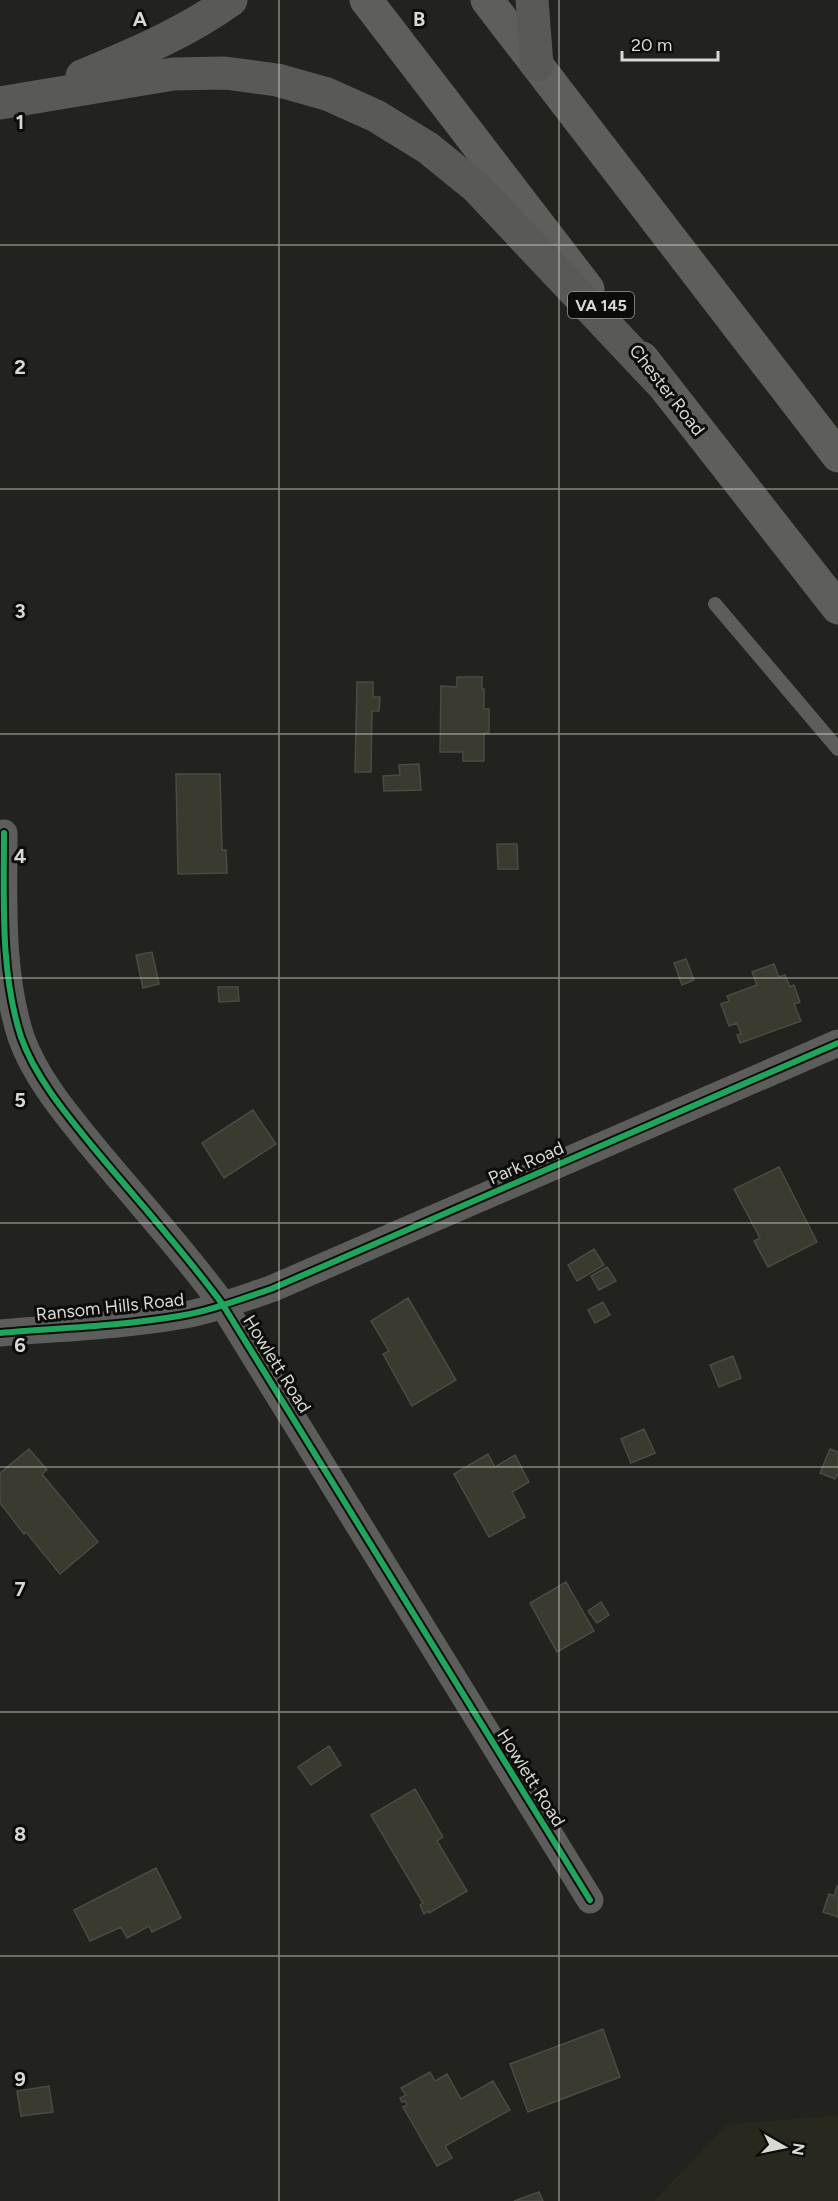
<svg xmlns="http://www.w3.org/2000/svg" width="838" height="2201" font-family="Figtree,sans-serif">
  <rect width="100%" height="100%" fill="#22221e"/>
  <path fill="#29281d" d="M838,2115v86h-184l72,-76z"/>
  <path fill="#3b3a2f" stroke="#4a4a47" stroke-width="1.5" d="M457,677h25v12h2v20h5v24h-5v28h-21v-9h-23l1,-66 16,1z
    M357,682h16v15h7l-1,14h-7l-1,61h-16z
    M419,764l2,26 -37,1 -1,-15 17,-1 -1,-10z
    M176,774h44l2,76h4l1,23 -49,1z
    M497,844h20l1,25h-20z
    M152,952l7,32 -16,4 -7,-33z
    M686,959l8,21 -12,5 -8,-22z
    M774,964l5,13 6,-2 5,12 4,-2 6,17 -6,2 7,17 -61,22 -3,-8 4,-1 -4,-11 -8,3 -8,-22 8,-3 -2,-5 30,-11 -5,-13z
    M218,987h20l1,14 -20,1z
    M253,1110l23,34 -52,34 -22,-35z
    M779,1167l38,75 -49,25 -14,-26 6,-3 -26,-49z
    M594,1249l10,16 -27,16 -9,-16z
    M607,1267l9,14 -17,9 -8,-14z
    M408,1298l48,82 -44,26 -29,-52 6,-3 -18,-30z
    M603,1302l7,13 -15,8 -7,-13z
    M733,1356l8,22 -22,9 -9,-22z
    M644,1429l11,24 -24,10 -10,-24z
    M29,1449l18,21 -5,4 56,68 -38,32 -34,-42 -2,2 -24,-31v-30z
    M830,1449l8,3v21l-3,6 -15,-6z
    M488,1454l7,13 20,-12 14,27 -17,10 13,25 -36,20 -35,-63z
    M566,1582l28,49 -37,21 -27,-49z
    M601,1602l8,13 -12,8 -9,-12z
    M329,1746l12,19 -30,20 -13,-18z
    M415,1789l28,48 -6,4 30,50 -38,22 -1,-2 -4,3 -4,-9 3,-2 -52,-88z
    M156,1868l25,50 -29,14 -3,-6 -22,12 -6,-11 -31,14 -16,-31z
    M837,1886h1v31l-15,-5 6,-18 5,2z
    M603,2029l17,48 -92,35 -18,-48z
    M430,2072l5,9 12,-7 14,25 32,-18 17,29 -65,36 7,12 -15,8 -34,-59 4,-2 -2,-4 -3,1 -2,-4 6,-3 -5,-7z
    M49,2086l4,26 -32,4 -4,-25z
    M539,2192l4,9h-29z"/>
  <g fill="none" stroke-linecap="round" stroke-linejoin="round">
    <path stroke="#5d5d5b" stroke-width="14" d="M715,604l123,145"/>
    <path stroke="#5d5d5b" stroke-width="27" d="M4,833c0,67 -4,139 17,204 14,40 45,77 72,110 43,52 90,103 130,158l367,595
      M0,1333c59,-5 120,-7 179,-17 31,-5 62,-17 92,-27l567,-246"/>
    <path stroke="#5e5e5a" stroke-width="33" d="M366,0l222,289
      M487,0l351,456
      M642,358l196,250"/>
    <path stroke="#595958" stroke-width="33" d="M532,0l5,65
      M82,76c52,-22 103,-43 149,-76
      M0,103l173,-29 52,-1 52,7 50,14 49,22 52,32 48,39 183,194"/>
    <defs>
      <path id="cycleway" d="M4,833c0,67 -4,139 17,204 14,40 45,77 72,110 43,52 90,103 130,158l367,595
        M0,1333c59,-5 120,-7 179,-17 31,-5 62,-17 92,-27l567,-246"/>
    </defs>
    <use href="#cycleway" stroke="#0c0c0a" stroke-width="10"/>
    <use href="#cycleway" stroke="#20a55d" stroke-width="6"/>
  </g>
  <path fill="none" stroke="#d8d8d4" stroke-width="1.5" stroke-opacity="0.55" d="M279,0v2201M559,0v2201M0,245h838M0,489h838M0,734h838M0,978h838M0,1223h838M0,1467h838M0,1712h838M0,1956h838"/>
  <g text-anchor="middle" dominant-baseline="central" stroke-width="6" stroke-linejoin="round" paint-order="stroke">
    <rect fill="#0c0c0a" stroke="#9b9b97" stroke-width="1.5" x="568" y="292" width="66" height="26" rx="4.5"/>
    <g font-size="16" font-weight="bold" fill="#d8d8d4">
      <text x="601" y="305">VA 145</text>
    </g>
    <g font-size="18" fill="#d8d8d4" stroke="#0c0c0a">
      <text transform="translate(667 390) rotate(52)">Chester Road</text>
      <text transform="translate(526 1163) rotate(-24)">Park Road</text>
      <text transform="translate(110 1307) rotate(-6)">Ransom Hills Road</text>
      <text transform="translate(277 1364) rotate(58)">Howlett Road</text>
      <text transform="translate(531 1778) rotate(58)">Howlett Road</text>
    </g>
  </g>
  <g font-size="20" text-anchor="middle" font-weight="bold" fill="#d8d8d4" stroke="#0c0c0a" stroke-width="6" stroke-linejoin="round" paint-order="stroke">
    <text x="140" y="26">A</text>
    <text x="419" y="26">B</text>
    <text x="20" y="129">1</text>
    <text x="20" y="374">2</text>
    <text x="20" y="618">3</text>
    <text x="20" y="863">4</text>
    <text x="20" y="1107">5</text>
    <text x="20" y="1352">6</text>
    <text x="20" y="1596">7</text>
    <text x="20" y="1841">8</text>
    <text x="20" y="2086">9</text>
  </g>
  <g transform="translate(784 2147) rotate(99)" stroke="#0c0c0a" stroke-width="4.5" paint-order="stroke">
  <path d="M0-4.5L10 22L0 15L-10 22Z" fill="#d8d8d4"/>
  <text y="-9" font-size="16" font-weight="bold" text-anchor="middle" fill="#d8d8d4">N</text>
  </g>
  <path d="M622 51v9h96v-9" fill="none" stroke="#d8d8d4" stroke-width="3"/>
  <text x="631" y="51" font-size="18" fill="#d8d8d4" stroke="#0c0c0a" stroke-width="4.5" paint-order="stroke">20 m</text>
</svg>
